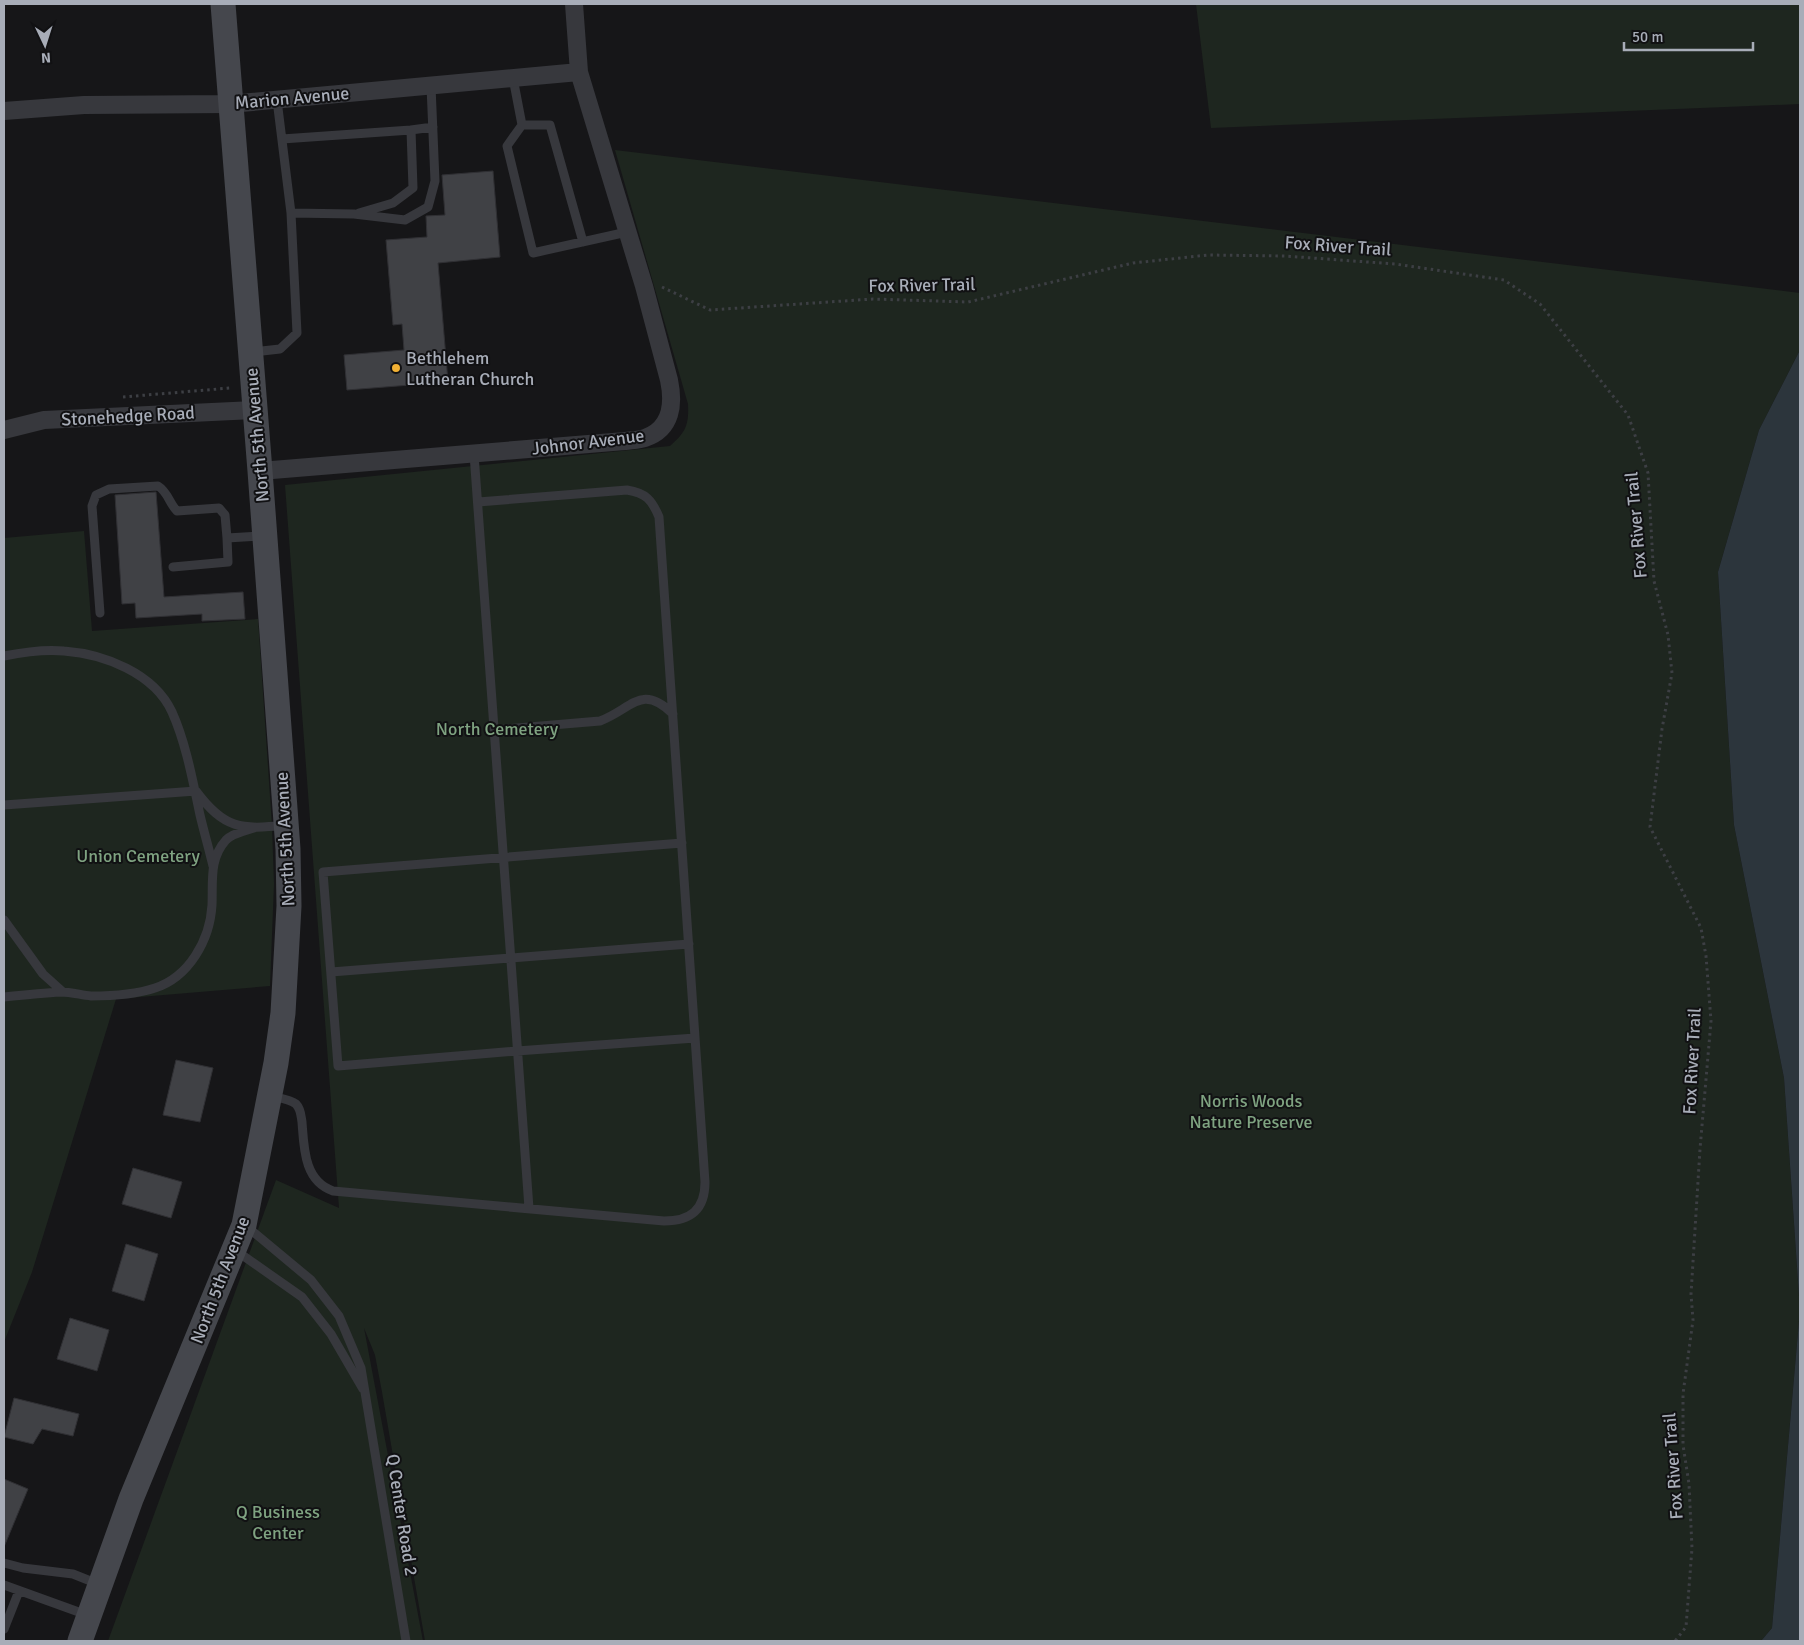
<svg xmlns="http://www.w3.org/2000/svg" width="1804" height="1645" font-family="Signika,sans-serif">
  <rect width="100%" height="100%" fill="#161618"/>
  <path fill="#1e261f" d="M1196,4h604v100l-589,24z
    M615,150l1185,143v57l-41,80 -41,142 16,253 50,253 16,232 -28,318 -11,13h-1336l-43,-249 -7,-37 -11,-27 59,313h-315l168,-461 63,28 -54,-723 385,-39c16,-14 19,-21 18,-42z
    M84,531l8,100 166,-12 14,207 2,58 -4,102 -154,13 -84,273 -28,70v-804z"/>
  <path fill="#2c353c" d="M1800,350v1291h-39l11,-13 28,-318 -16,-232 -50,-253 -16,-253 41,-142z"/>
  <path fill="#404145" stroke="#303034" d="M493,171l7,86 -62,6 10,119 -101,8 -3,-35 60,-5 -2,-26 -9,1 -7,-85 41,-3 -1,-21 19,-1 -3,-40z
    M156,492l8,105 79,-5 2,27 -43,2v-7l-66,4 -1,-15 -13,1 -7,-109z
    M176,1060l37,8 -13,54 -37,-7z
    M133,1168l49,14 -11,36 -49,-14z
    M126,1244l32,10 -14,47 -32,-10z
    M70,1318l39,12 -12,41 -40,-12z
    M14,1398l65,16 -6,22 -31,-7 -9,15 -29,-7z
    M4,1479l24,10 -24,58z"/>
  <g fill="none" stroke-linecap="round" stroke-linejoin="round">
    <path stroke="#3d3f44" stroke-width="3" stroke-dasharray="2.5 4" stroke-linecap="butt" d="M662,287l48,23 163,-11 95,3 165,-39 75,-8 77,1 110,8 109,16 36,24 88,111 20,58 6,108 14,54 4,38 -10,56 -12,98 51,101 5,28 5,65 -11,128 -9,145 2,26 -10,74v51l6,39 3,64 -6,79 -11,14
      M123,397l107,-9"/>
    <path stroke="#37383d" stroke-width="9" d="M513,78l9,47 -15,21 26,107 94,-21
      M522,125h28l33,117
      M282,139l129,-9
      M291,213l63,1 51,6 23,-13 7,-26 -4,-95
      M359,213l34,-10 20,-15 -2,-58 22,-3
      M253,352l27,-3 17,-16 -6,-120 -14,-113
      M474,454l55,754
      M173,567l55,-5 -1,-24
      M100,613l-8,-107 4,-11 13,-6 49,-3c10,6 11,17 19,25l42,-3 6,7 2,23 35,-2
      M4,656c20,-4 40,-7 60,-5 40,3 90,22 108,61 14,31 21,70 28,103 4,17 9,34 13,51
      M494,730l106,-9c32,-12 41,-38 73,-7
      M4,805l192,-14c28,38 45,39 90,34
      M682,843l-359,29 15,194 179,-15 178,-13
      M4,920l39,54 20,18
      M331,972l358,-28
      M4,997c19,-2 38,-4 57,-5 10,0 20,3 30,4 19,0 46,-2 64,-8 34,-11 55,-48 57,-83 1,-24 -3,-46 14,-65 7,-7 19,-9 28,-12
      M270,1096c8,2 20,3 26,8 5,5 5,12 6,18 2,26 2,59 31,69l331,30c26,0 41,-11 41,-39l-46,-665c-7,-17 -13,-24 -32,-27l-149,12
      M245,1225l66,55 28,36 22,52 45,273
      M235,1250l67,47 29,37 32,55
      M4,1563l19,5 50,6 25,10
      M4,1585l83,30
      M4,1629l15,-38"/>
    <path stroke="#37383d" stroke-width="18" d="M4,111l80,-6 146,-1 349,-32
      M4,430l40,-10 210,-10
      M260,471l365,-30c7,-1 14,-1 20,-3 27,-9 29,-34 24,-58l-25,-94 -65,-214 -5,-68"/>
    <path stroke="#45474d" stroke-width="25" d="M80,1641l51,-142 113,-274 32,-162 7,-50 6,-107 -1,-57 -28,-378 -37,-467"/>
  </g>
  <circle fill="#f2b134" stroke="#111113" stroke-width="2" cx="396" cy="368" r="5"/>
  <g text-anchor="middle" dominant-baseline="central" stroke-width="4" stroke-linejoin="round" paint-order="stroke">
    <g font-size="18" fill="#a8adb8" stroke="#111113">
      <text transform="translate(292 98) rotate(-5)">Marion Avenue</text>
      <text transform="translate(1338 246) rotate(4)">Fox River Trail</text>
      <text transform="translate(922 285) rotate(-1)">Fox River Trail</text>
      <text transform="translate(128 416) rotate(-3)">Stonehedge Road</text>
      <text transform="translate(257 435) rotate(-95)">North 5th Avenue</text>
      <text transform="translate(588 442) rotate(-7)">Johnor Avenue</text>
      <text transform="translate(1636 525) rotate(-95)">Fox River Trail</text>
      <text transform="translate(285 839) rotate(-93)">North 5th Avenue</text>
      <text transform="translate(1692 1061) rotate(-87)">Fox River Trail</text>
      <text transform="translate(220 1280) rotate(-69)">North 5th Avenue</text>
      <text transform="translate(1673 1466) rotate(-94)">Fox River Trail</text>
      <text transform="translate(402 1515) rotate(81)">Q Center Road 2</text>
    </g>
    <g font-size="18" fill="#a8adb8" stroke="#111113" text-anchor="start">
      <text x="406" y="358">Bethlehem<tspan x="406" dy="21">Lutheran Church</tspan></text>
    </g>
    <g font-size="18" fill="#7fa381" stroke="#111113">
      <text x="497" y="729">North Cemetery</text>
      <text x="138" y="856">Union Cemetery</text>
      <text x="1251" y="1101">Norris Woods<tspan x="1251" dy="21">Nature Preserve</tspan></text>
      <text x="278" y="1512">Q Business<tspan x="278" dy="21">Center</tspan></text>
    </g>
  </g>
  <rect width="1804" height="1645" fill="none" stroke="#a8adb8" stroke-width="10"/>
  <g transform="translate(45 45) rotate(176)" stroke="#111113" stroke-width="4" paint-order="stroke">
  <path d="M0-4L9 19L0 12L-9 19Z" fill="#a8adb8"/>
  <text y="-8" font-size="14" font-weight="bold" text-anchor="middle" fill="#a8adb8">N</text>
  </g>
  <path d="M1624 42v8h129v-8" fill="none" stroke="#a8adb8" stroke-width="2.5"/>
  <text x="1632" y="42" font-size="15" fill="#a8adb8" stroke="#111113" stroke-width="4" paint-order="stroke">50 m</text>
</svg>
